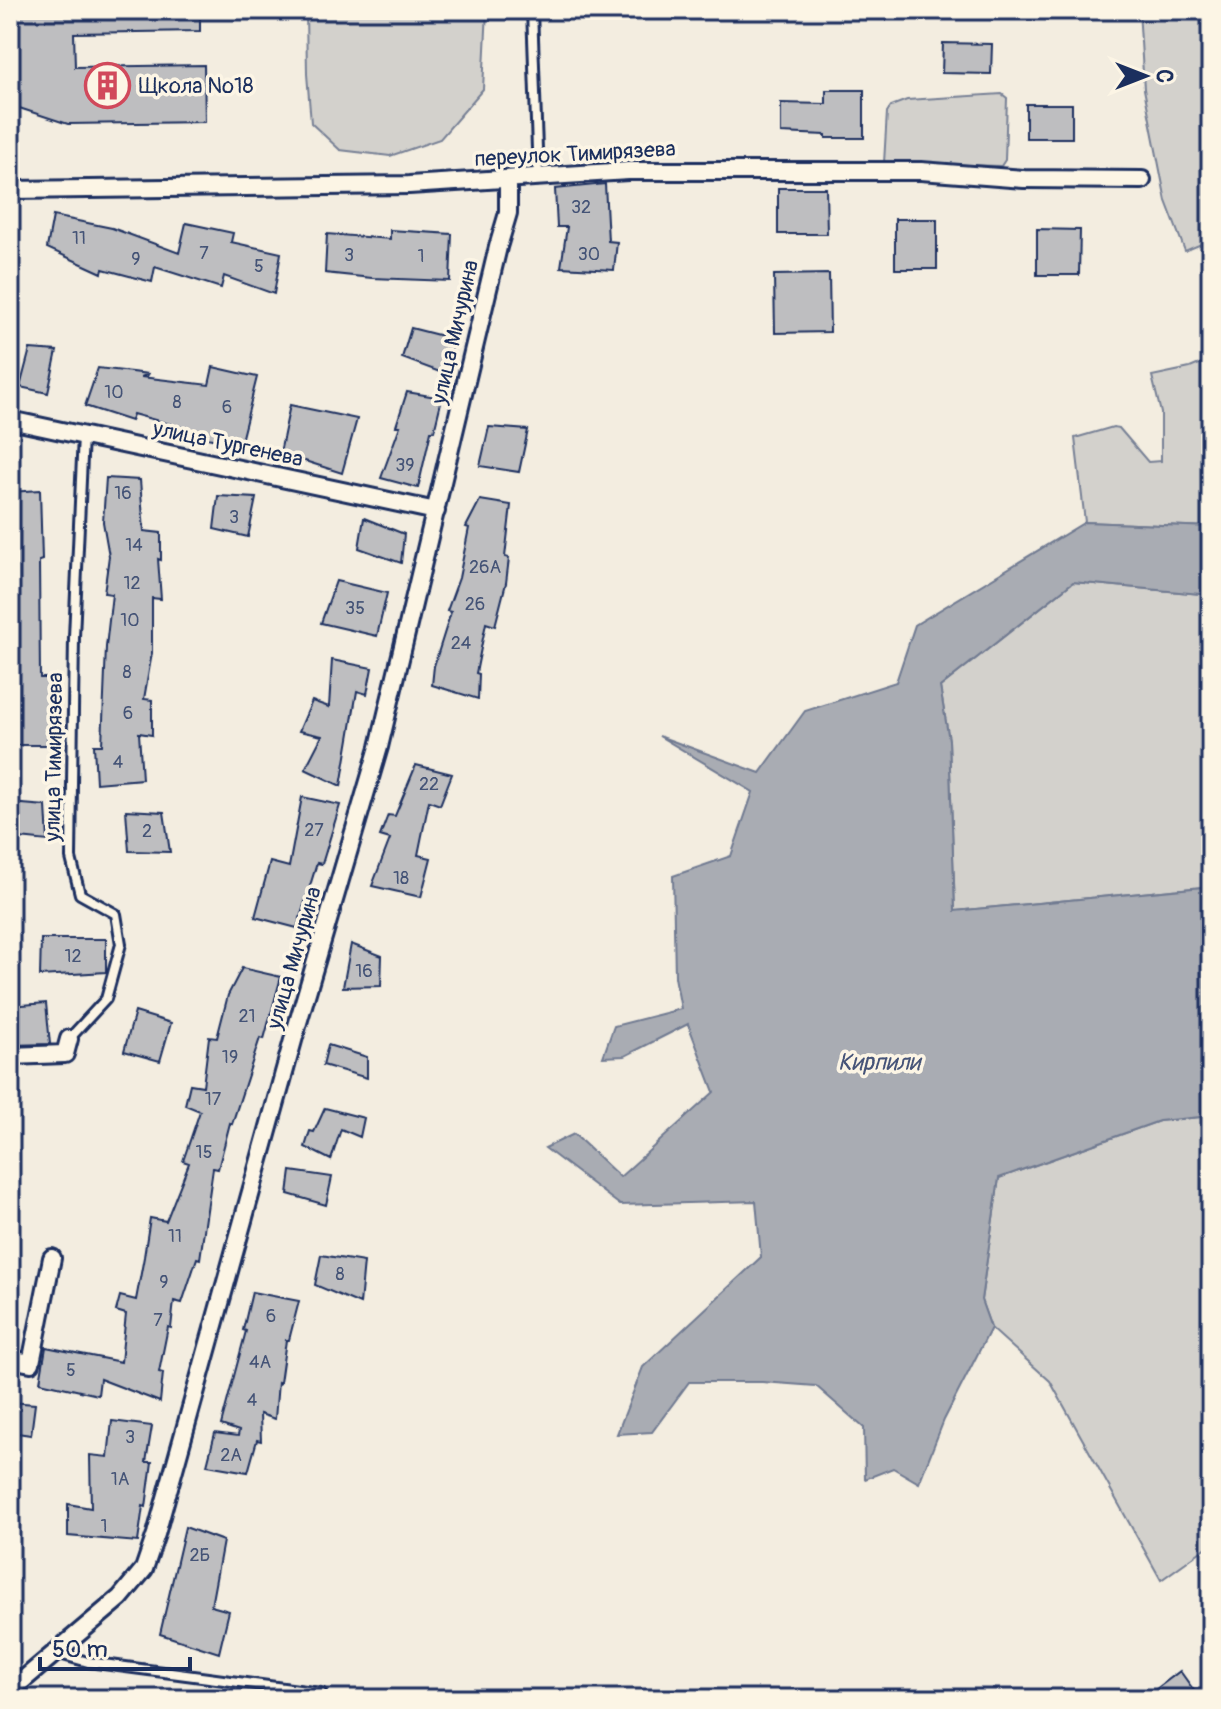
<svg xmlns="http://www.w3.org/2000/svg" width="1221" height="1709" font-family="Pangolin,sans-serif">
  <rect width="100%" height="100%" fill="#f3ede0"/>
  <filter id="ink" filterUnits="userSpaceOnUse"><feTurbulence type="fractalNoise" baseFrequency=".0125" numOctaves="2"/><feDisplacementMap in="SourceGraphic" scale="16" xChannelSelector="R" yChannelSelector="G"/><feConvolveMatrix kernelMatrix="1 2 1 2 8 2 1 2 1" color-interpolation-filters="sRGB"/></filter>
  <g filter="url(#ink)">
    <path fill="#d3d1cc" stroke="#778095" stroke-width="2" d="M306,10h181l-4,79 -43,50 -50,17 -50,-6 -29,-27 -4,-49z
      M1139,10h72v230l-26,11 -19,-50 -22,-112z
      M1002,94l5,4 -2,62 -4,6 -117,-3 3,-51 4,-6 16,-6z
      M1211,359v168l-126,-5 -10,-84 38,-11 6,1 29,34 13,-1v-48l-9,-37 38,-8z
      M1073,582l138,13v280l-8,12 -248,24 -6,-171 -9,-53z
      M1211,1116v428l-50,36 -111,-199 -59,-53 -10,-28 18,-122 160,-57z"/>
    <path fill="#a9acb3" stroke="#707a91" stroke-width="2" d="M1085,522l126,5v68l-138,-13 -133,105 9,53 6,171 248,-24 8,-12v241l-52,5 -160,57 -18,122 10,28 -47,92 -25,63 -26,-15 -28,11 -1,-51 -48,-42 -54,-4h-73l-37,50 -35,2 26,-67 118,-110 -5,-56 -136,4 -75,-57 29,-14 46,43 94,-85 -26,-68 -63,32 -22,1 11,-31 67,-17 -6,-32 -2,-101 58,-20 22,-64 -94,-56 101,37 45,-62 91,-29 19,-57z"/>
    <path fill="#bebec0" stroke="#1b2f5e" stroke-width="2" d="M10,10h190v21l-126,2 1,34 129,-2 1,57 -137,2 -58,-19z
      M943,43l49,1 -1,30 -49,-1z
      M826,90h38v48h-38v-3l-45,-2v-30l45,1z
      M1026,104h46v34h-46z
      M605,184l3,57 9,1 -3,28 -53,-3 6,-40h-10l-2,-38z
      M778,188h48l1,46h-49z
      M53,216l59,12 67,25 7,-30 47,10 -2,9 50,11 -7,41 -50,-18 -3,12 -66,-21 -3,15 -49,-13 -1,4 -55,-25z
      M895,219h42v50h-42z
      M1037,229l43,1 -1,45h-42z
      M390,230l62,4 -2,47 -78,-3 -47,-5 2,-39 63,5z
      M829,274l1,58 -55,1 -1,-58z
      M411,328l43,11 -9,35 -43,-16z
      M30,349l27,2 -9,42 -28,-6z
      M213,367l44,10 -17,68 -42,-9 1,-4 -66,-18 -2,7 -46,-15 13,-38 51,6 -8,3 68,8z
      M407,392l35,6 -8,33h-3l-13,57 -37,-10 19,-52h-4z
      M290,405l67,14 -15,54 -62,-20z
      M489,427l39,3 -9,42 -39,-6z
      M106,478l34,2 4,51 17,2v27l-3,-1 3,40 -9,-1v55l-8,46 8,1v35l-13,-2 3,46 -46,4 -2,-38h8l4,-98 6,-53 -8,-1 5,-37 -6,-34z
      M40,490l2,70 -3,1 1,117h12l-5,67h-37v-157h5l-5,-96z
      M218,496l38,2 -8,39 -34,-8z
      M480,500l31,5 -6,52 4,1 -3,25 -11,43 -9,-3 -10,50 3,1 -1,25 -46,-14 2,-19 17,-54 -4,-1 12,-33 10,-50 -3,-1z
      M364,518l40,16 -3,29 -42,-15z
      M336,581l51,12 -10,43 -56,-13z
      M332,660l40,8 -5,26 -10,-3 -16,95 -36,-17 17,-33 -23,-5 13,-30 17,6z
      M416,765l36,9 -12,31 -11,-4 -11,54 13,3 -10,39 -49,-11 18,-47 -10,-3 8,-21 7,1z
      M302,797l38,8 -18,59 -5,-1 -20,65 -42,-11 15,-55 19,5z
      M10,803l36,3 2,35 -38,-4z
      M126,810l38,2 6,40 -41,-1z
      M41,939h65v33l-66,4z
      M351,944l31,12 -1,30 -38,1z
      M242,968l39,9 -17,62 -4,-1 -28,86 -2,-1 -12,46 -5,-1 -13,91 -3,-1 -15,45 -8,-2 -3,27 -3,-1 -9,45 4,1 -3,29 -60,-23 -2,16 -58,-13 6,-35 75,15 5,-48 -10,-3 4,-15 16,4 8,-43 6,-39 16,3 23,-58 -6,-2 17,-50 -15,-6 5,-21 13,2 6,-49 8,1 11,-43z
      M46,1003l4,41 -40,1v-39z
      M135,1012l36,11 -11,38 -36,-10z
      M328,1045l39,12v21l-44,-13z
      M325,1108l39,10 -4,19 -19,-8 -10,31 -26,-13 5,-16 4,1z
      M291,1171l41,6 -6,28 -38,-11z
      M321,1255l43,7 -4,42 -45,-19z
      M252,1292l47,9 -10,39h-3l-6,43 -2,-1 -3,37 -15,-5 1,27 -4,-1 -9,32 -41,-7 8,-32 23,3 1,-5 -18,-6 25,-94 -3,-1z
      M10,1402l25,2 -4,31 -21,-3z
      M112,1421l40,5 -6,36h6l-6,45 -3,-1 -5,36 -70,-6v-32l23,4 -1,-53 18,2z
      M185,1527l38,14 -12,65 18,5 -10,42 -59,-19z
      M1180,1671l20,28h-57z"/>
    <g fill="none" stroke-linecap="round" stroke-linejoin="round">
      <defs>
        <path id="lane" d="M532,10l6,167
          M69,1039l37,-40 15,-55 -5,-30 -36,-20 -9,-36 3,-221 9,-202
          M56,1653l32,9 233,31"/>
        <path id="street" d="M10,190l399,-5 219,-14h293l103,8 118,1
          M10,420l426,91
          M10,1056l55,-2 4,-15
          M10,1359l21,4 21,-105
          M10,1691l110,-93 24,-29 12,-35 141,-508 82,-279 119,-500 10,-34v-34"/>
      </defs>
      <use href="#lane" stroke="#1b2f5e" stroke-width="14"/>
      <use href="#street" stroke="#1b2f5e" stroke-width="22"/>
      <use href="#lane" stroke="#fcf5e5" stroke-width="8"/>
      <use href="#street" stroke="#fcf5e5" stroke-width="16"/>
    </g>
  </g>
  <defs>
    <symbol id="building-ring" viewBox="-11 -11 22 22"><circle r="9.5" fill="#fcf5e5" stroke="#d1495b" stroke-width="1.5"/><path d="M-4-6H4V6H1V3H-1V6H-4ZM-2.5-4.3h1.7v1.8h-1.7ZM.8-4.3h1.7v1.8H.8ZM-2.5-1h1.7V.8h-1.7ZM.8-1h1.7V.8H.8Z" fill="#d1495b"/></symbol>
  </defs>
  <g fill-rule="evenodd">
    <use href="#building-ring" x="82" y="60" width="51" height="51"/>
  </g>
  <g text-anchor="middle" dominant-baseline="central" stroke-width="7" stroke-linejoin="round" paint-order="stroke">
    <g font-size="18" fill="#445376">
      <text x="581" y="207">32</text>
      <text x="79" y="238">11</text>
      <text x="204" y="253">7</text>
      <text x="589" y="254">30</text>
      <text x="349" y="255">3</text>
      <text x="421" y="256">1</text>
      <text x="136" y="259">9</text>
      <text x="259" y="266">5</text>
      <text x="114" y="392">10</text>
      <text x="177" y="402">8</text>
      <text x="227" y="407">6</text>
      <text x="405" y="465">39</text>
      <text x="123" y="493">16</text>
      <text x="234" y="517">3</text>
      <text x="134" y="545">14</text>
      <text x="485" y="567">26А</text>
      <text x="132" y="583">12</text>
      <text x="475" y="604">26</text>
      <text x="355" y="608">35</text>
      <text x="130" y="620">10</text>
      <text x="461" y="643">24</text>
      <text x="127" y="672">8</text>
      <text x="128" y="713">6</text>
      <text x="118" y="762">4</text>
      <text x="429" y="784">22</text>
      <text x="314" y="830">27</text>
      <text x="147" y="831">2</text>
      <text x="401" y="878">18</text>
      <text x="73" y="956">12</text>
      <text x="364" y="971">16</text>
      <text x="247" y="1016">21</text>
      <text x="230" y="1057">19</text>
      <text x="213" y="1099">17</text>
      <text x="204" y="1152">15</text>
      <text x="175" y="1236">11</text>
      <text x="340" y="1274">8</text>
      <text x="164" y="1282">9</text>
      <text x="271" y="1316">6</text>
      <text x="158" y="1320">7</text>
      <text x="260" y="1362">4А</text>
      <text x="71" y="1370">5</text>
      <text x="252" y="1400">4</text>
      <text x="130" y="1437">3</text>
      <text x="231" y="1455">2А</text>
      <text x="120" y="1479">1А</text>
      <text x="104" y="1526">1</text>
      <text x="200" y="1555">2Б</text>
    </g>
    <g font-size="22" fill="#1b2f5e" stroke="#fcf5e5" text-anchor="start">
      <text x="138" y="86">Щкола №18</text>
    </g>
    <g font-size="22" fill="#1b2f5e" stroke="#fcf5e5">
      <text transform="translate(575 154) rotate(-3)">переулок Тимирязева</text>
      <text transform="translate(455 332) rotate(-77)">улица Мичурина</text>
      <text transform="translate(228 444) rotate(12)">улица Тургенева</text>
      <text transform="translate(54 757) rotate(-89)">улица Тимирязева</text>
      <text transform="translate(294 958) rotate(-74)">улица Мичурина</text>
    </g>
    <g font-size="24" font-style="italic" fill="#465478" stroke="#fcf5e5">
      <text x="879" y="1062">Кирпили</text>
    </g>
  </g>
  <rect width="1221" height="1709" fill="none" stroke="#fcf5e5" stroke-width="40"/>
  <rect x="20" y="20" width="1181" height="1669" fill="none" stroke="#1b2f5e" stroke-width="3" filter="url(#ink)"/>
  <g transform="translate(1145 76) rotate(90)" stroke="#fcf5e5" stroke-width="6" paint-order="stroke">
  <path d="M0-6L14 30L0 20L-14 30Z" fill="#1b2f5e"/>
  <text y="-12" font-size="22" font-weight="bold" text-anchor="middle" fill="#1b2f5e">С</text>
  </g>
  <path d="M40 1657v12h150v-12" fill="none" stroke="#1b2f5e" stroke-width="4"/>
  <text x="52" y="1657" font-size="24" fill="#1b2f5e" stroke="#fcf5e5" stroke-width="6" paint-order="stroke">50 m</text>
</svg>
